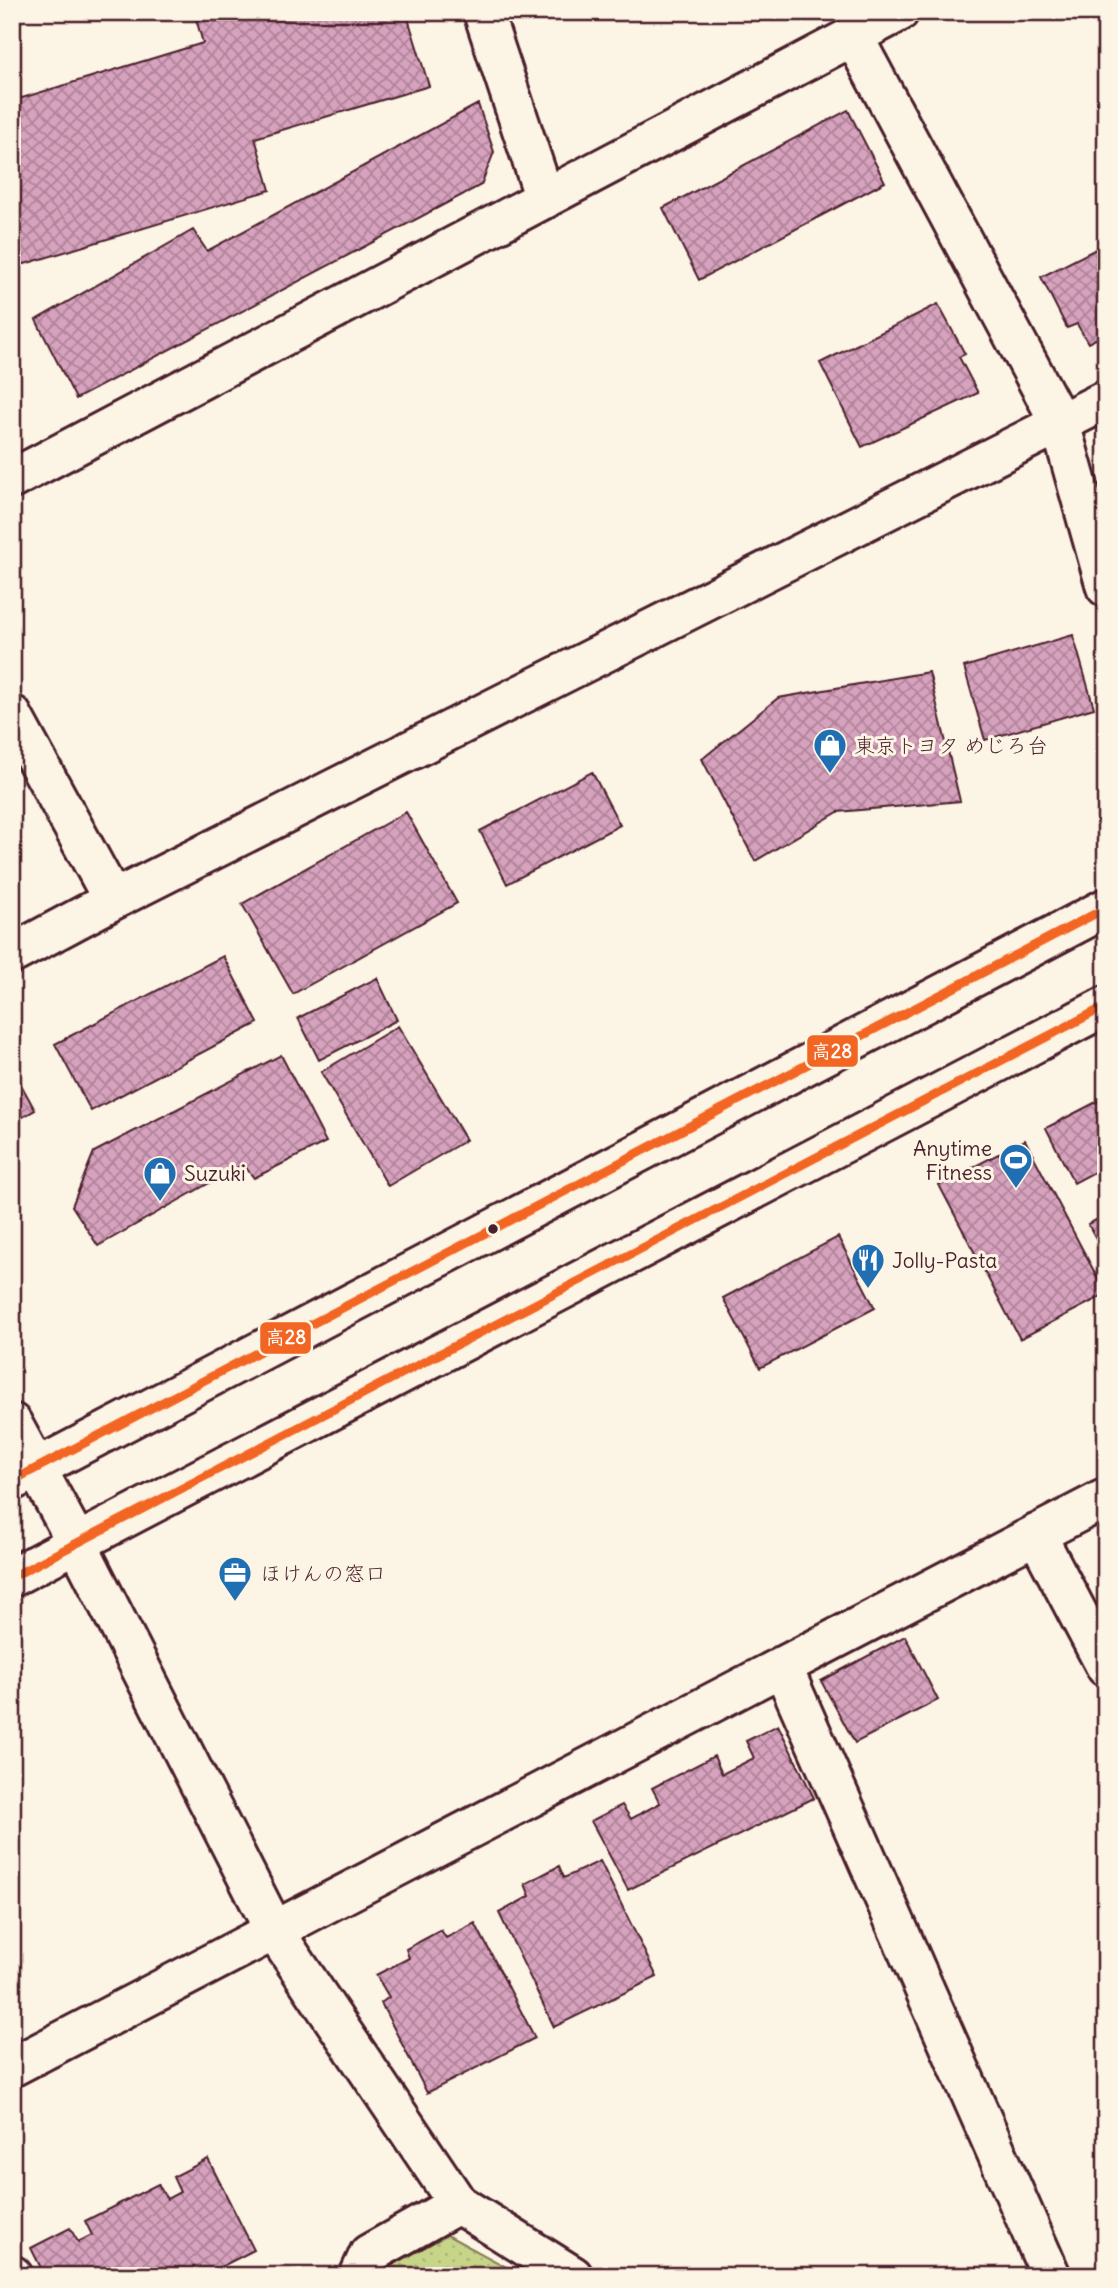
<svg xmlns="http://www.w3.org/2000/svg" width="1118" height="2288" font-family="Delius,'Klee One',sans-serif">
  <defs>
    <pattern id="park-dots" width="8" height="8" patternUnits="userSpaceOnUse" patternTransform="scale(1.75)"><rect width="8" height="8" fill="#c7d589"/><path d="M2 2h.1M6 6h.1" fill="none" stroke="#acb676" stroke-width="1.8" stroke-linecap="round"/></pattern>
    <pattern id="building-cross-hatch" width="8" height="8" patternUnits="userSpaceOnUse" patternTransform="scale(1.75)"><rect width="8" height="8" fill="#d6a2bd"/><path d="M0 0l8 8M0 8l8-8" fill="none" stroke="#b0839a"/></pattern>
  </defs>
  <rect width="100%" height="100%" fill="#fcf5e5"/>
  <filter id="ink" filterUnits="userSpaceOnUse"><feTurbulence type="fractalNoise" baseFrequency=".0143" numOctaves="2"/><feDisplacementMap in="SourceGraphic" scale="14" xChannelSelector="R" yChannelSelector="G"/><feConvolveMatrix kernelMatrix="1 2 1 2 8 2 1 2 1" color-interpolation-filters="sRGB"/></filter>
  <g filter="url(#ink)">
    <path fill="url(#park-dots)" stroke="#887a5a" stroke-width="2" d="M447,2235l76,41h-136l1,-8z"/>
    <path fill="url(#building-cross-hatch)" stroke="#4a1f2b" stroke-width="2" d="M194,12h212l23,74 -174,52 15,52 -252,76 -6,-21v-144l191,-58z
      M478,104l16,48 -13,33 -405,214 -40,-79 157,-90 14,21z
      M848,110l37,72 -186,98 -36,-72z
      M1106,244v90l-18,9 -11,-19 -10,4 -26,-51z
      M938,304l27,50 -6,3 19,36 -116,54 -42,-84z
      M1073,635l21,73 -109,32 -21,-73z
      M929,672l31,129 -122,11 -83,49 -53,-102 76,-61z
      M592,772l28,53 -113,59 -27,-53z
      M406,812l51,91 -164,91 -51,-90z
      M223,956l35,67 -167,88 -36,-67z
      M377,978l20,42 -78,40 -21,-42z
      M398,1026l68,114 -78,46 -67,-114z
      M281,1055l45,87 -72,36 -11,-14 -145,82 -26,-40 22,-54z
      M12,1068l23,42 -23,13z
      M1106,1097v69l-32,17 -28,-55z
      M1025,1140l81,154 -86,45 -81,-154z
      M1106,1215v42l-18,-33z
      M838,1237l37,71 -115,60 -37,-70z
      M905,1636l33,64 -83,43 -34,-62z
      M778,1725l36,73 -186,92 -37,-69 31,-16 9,14 29,-16 -8,-15 62,-32 8,18 32,-16 -8,-17z
      M600,1861l57,116 -103,50 -55,-114 31,-17 -5,-12 34,-18 5,12z
      M475,1923l60,115 -108,55 -46,-90 8,-6 -13,-22 33,-17 -3,-9 35,-19 5,8z
      M208,2159l46,91 -51,26h-158l-14,-28 39,-20 8,14 14,-7 -7,-14 73,-37 9,15 13,-7 -7,-15z"/>
    <g fill="none" stroke-linecap="round" stroke-linejoin="round">
      <defs>
        <path id="minor" d="M483,12l62,187
          M853,36l207,387 46,164
          M12,479l887,-467
          M12,715l101,185
          M12,954l101,-54 993,-500
          M12,1423l65,120 198,389 183,272 115,72
          M12,1481l1094,-573
          M1036,1534l70,133
          M12,1577l1094,-571
          M782,1666l269,610
          M12,2067l1094,-569
          M12,2275l1,1
          M359,2276l10,-22 89,-50"/>
      </defs>
      <use href="#minor" stroke="#4a1f2b" stroke-width="44"/>
      <use href="#minor" stroke="#fcf5e5" stroke-width="38"/>
      <defs>
        <path id="bus-1" d="M12,1481l1094,-573
          M12,1577l1094,-571"/>
      </defs>
      <use href="#bus-1" stroke="#fcf5e5" stroke-width="14"/>
      <use href="#bus-1" stroke="#f26522" stroke-width="9"/>
    </g>
  </g>
  <defs>
    <symbol id="shop-pin" viewBox="-11 -11 22 30"><path d="M0 17L-7.5 6A9.5 9.5 0 1 1 7.5 6Z" fill="#1f6fb2" stroke="#fcf5e5"/><path d="M-5-2.5h2.3a2.7 3.5 0 0 1 5.4 0H5L5.5 6h-11ZM-1.5-2.5h3a1.5 2.3 0 0 0-3 0Z" fill="#fff"/></symbol>
    <symbol id="stadium-pin" viewBox="-11 -11 22 30"><path d="M0 17L-7.5 6A9.5 9.5 0 1 1 7.5 6Z" fill="#1f6fb2" stroke="#fcf5e5"/><path d="M0-5a6.5 5 0 1 0 0 10a6.5 5 0 1 0 0-10ZM-3.5-1.8h7v3.6h-7Z" fill="#fff"/></symbol>
    <symbol id="restaurant-pin" viewBox="-11 -11 22 30"><path d="M0 17L-7.5 6A9.5 9.5 0 1 1 7.5 6Z" fill="#1f6fb2" stroke="#fcf5e5"/><path d="M-5-6h1v4h1v-4h1v4h1v-4h1v5L-1.5 .5V6h-2V.5L-5-1ZM5-6V6H3V1.5H1.5Q1.5-4 5-6Z" fill="#fff"/></symbol>
    <symbol id="office-pin" viewBox="-11 -11 22 30"><path d="M0 17L-7.5 6A9.5 9.5 0 1 1 7.5 6Z" fill="#1f6fb2" stroke="#fcf5e5"/><path d="M-6-3h4V-5.5h4V-3h4V5H-6ZM-1-4.5V-3h2v-1.5ZM-6 0V1H6V0Z" fill="#fff"/></symbol>
  </defs>
  <g fill-rule="evenodd">
    <use href="#shop-pin" x="811" y="726" width="38" height="52"/>
    <use href="#stadium-pin" x="997" y="1141" width="38" height="52"/>
    <use href="#shop-pin" x="141" y="1154" width="38" height="52"/>
    <use href="#restaurant-pin" x="849" y="1241" width="38" height="52"/>
    <use href="#office-pin" x="216" y="1554" width="38" height="52"/>
  </g>
  <circle fill="#4a1f2b" stroke="#fcf5e5" stroke-width="2.5" cx="493" cy="1229" r="6"/>
  <g text-anchor="middle" dominant-baseline="central" stroke-width="6" stroke-linejoin="round" paint-order="stroke">
    <g font-size="21" fill="#4a1f2b" stroke="#fcf5e5" text-anchor="start">
      <text x="854" y="745">東京トヨタ めじろ台</text>
      <text x="992" y="1148" text-anchor="end">Anytime<tspan x="992" dy="24">Fitness</tspan></text>
      <text x="184" y="1173">Suzuki</text>
      <text x="892" y="1260">Jolly-Pasta</text>
      <text x="260" y="1573">ほけんの窓口</text>
    </g>
  </g>
  <g stroke="#fcf5e5" stroke-width="2.5">
    <rect x="806" y="1034" width="53" height="34" rx="7" fill="#f26522"/>
    <rect x="259" y="1321" width="53" height="34" rx="7" fill="#f26522"/>
  </g>
  <g font-size="19" text-anchor="middle" font-weight="bold" fill="#fff">
    <text x="832" y="1058">高28</text>
    <text x="286" y="1344">高28</text>
  </g>
  <rect width="1118" height="2288" fill="none" stroke="#fcf5e5" stroke-width="42"/>
  <rect x="21" y="21" width="1076" height="2246" fill="none" stroke="#4a1f2b" stroke-width="2.5" filter="url(#ink)"/>
</svg>
